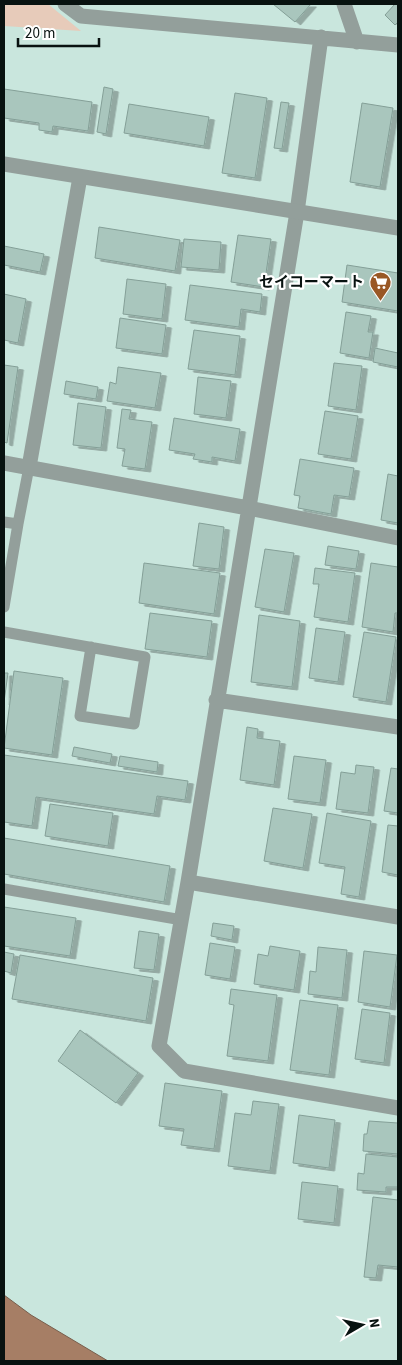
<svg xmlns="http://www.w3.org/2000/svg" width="402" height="1365" font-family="'Source Sans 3','Noto Sans JP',sans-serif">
  <defs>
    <filter id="shadow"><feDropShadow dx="5.5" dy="3" stdDeviation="0" flood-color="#0004"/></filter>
  </defs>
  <rect width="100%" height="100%" fill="#c9e6dd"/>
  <path fill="#e7cbba" d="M4,4h44l33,27 -77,-5z"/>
  <path fill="#a67e65" stroke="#775e4c" d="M4,1295l27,20 77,46h-104z"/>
  <path fill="#a9c6bd" stroke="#849f97" filter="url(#shadow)" d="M273,4h38l-16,18z
    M395,4h3v18l-3,3 -10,-10z
    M104,87l9,2 -7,45 -9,-2z
    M4,89l88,13 -4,29 -35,-5 -1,6 -13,-2v-7l-35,-5z
    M235,93l32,5 -12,80 -33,-5z
    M281,102l8,1 -7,46 -8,-1z
    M362,103l31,5 -13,79 -30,-5z
    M129,104l80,13 -5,29 -80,-13z
    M99,227l81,13 -5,31 -80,-13z
    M238,235l33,4 -7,48 -33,-5z
    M184,239l37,3 -2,28 -38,-3z
    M4,246l40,8 -4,18 -36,-7z
    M347,265l51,8v38l-56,-9z
    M127,279l39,5 -4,35 -39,-5z
    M190,285l72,9 -2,18 -19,-3 -2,18 -54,-7z
    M4,294l22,5 -8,44 -14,-3z
    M346,312l25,4 -3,16h5l-4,26 -29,-5z
    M120,318l46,7 -4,29 -46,-6z
    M194,330l46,6 -5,39 -47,-6z
    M375,348l23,5v14l-25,-5z
    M334,363l28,3 -6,44 -28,-4z
    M4,365l14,2 -11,76 -3,-1z
    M118,367l43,6 -6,35 -48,-7 3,-19 6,2z
    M198,377l33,4 -5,37 -32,-4z
    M66,381l32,6 -2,12 -32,-5z
    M78,403l28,4 -5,41 -28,-3z
    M122,409l9,1 -2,9 23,3 -7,47 -23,-3 3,-17 -8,-1z
    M325,411l33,5 -7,43 -33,-5z
    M174,418l66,11 -5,32 -23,-4v5l-19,-3 2,-5 -26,-4z
    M300,459l54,9 -5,29 -15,-2 -3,19 -33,-6 2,-12 -6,-1z
    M388,474l10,2v47l-17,-3z
    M199,523l25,4 -5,42 -26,-3z
    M328,546l31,5 -3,18 -31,-4z
    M265,549l29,4 -10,59 -29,-5z
    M144,563l76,10 -6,41 -75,-11z
    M371,563l27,4v46h-3l-2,19 -31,-5z
    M315,568l40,5 -7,49 -34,-5 5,-33h-6z
    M150,613l62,8 -5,36 -62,-8z
    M259,615l41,6 -8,66 -41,-5z
    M316,628l29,4 -7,50 -29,-4z
    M364,632l32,5 -10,65 -33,-5z
    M14,671l49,7 -11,77 -48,-7z
    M4,673h4l-4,29z
    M247,727l11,2 -1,9 23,3 -6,44 -34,-5z
    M74,747l38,7 -2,9 -38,-7z
    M4,755l184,26 -3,19 -28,-4 -3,18 -118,-17 -4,29 -28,-4z
    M120,756l38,6 -1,10 -39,-6z
    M294,756l32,4 -6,43 -32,-4z
    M356,765l18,2 -6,46 -32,-4 5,-37 14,2z
    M391,768l7,1v44l-14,-2z
    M50,804l63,9 -5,33 -63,-10z
    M273,808l39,6 -9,54 -39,-7z
    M327,813l44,8 -12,76 -18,-3 4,-27 -26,-4z
    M388,825l10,1v49l-16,-3z
    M4,838l166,28 -6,36 -160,-28z
    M4,907l72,11 -6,38 -66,-10z
    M213,923l21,3 -2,14 -21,-4z
    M139,931l20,3 -5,36 -20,-2z
    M210,943l25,4 -5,32 -25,-4z
    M270,946l30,5 -6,39 -40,-6 4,-30 10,2z
    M318,947l29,3 -5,48 -34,-4 2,-23 6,1z
    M364,951l33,4 -7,52 -32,-5z
    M4,952l10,2 -3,19 -7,-2z
    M20,955l133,23 -7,43 -134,-22z
    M231,989l46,6 -9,66 -41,-5 7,-51 -5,-1z
    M300,1000l38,5 -9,70 -39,-5z
    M362,1009l28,4 -6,50 -29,-4z
    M80,1030l58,43 -22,30 -58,-42z
    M165,1083l57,8 -8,58 -33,-4 3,-16 -25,-3z
    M253,1101l26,3 -9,67 -42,-5 7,-53 16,2z
    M299,1115l36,5 -6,48 -36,-5z
    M369,1121l29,2v31l-35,-3 1,-17h3z
    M366,1154l32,3v30h-12v5l-29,-2 1,-17 6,1z
    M302,1182l36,4 -4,37 -36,-4z
    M373,1197l25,3v67l-20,-2 -2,13 -12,-1z"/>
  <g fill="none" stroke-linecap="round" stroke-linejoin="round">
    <path stroke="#939f9b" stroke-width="11" d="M4,522l14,2 11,-57
      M4,607l14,-83
      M4,632l141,25 -11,67 -54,-8 11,-69
      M4,889l178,31"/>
    <path stroke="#939f9b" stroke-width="15" d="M65,4l16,12 317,29
      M344,4l13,38
      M321,37l-24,175 -109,670 -29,164 25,25 214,37
      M4,463l244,45 150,30
      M29,467l51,-290
      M216,700l182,27
      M188,882l210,35"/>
    <path stroke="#939f9b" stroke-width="15" d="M4,164l394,64"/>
  </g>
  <defs>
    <symbol id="supermarket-pin" viewBox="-11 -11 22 30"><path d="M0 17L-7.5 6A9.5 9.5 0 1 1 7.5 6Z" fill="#995725" stroke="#fff"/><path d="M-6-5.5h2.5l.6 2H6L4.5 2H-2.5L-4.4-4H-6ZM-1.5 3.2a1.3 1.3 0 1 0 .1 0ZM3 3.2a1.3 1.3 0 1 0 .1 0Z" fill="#fff"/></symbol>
  </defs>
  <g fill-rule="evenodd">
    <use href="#supermarket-pin" x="368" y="270" width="25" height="34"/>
  </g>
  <g text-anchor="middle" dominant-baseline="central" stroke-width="4.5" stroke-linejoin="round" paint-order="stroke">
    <g font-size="15" font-weight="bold" fill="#081210" stroke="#fff" text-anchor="end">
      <text x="364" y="282">セイコーマート</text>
    </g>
  </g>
  <rect width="402" height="1365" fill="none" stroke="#081210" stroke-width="10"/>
  <g transform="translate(362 1325) rotate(81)" stroke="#ffffff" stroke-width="4" paint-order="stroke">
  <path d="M0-4L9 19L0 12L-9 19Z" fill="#081210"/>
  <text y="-8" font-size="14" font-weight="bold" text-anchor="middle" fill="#081210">N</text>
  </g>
  <path d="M18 38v8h81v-8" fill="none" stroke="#081210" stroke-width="2.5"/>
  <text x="25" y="38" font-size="15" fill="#081210" stroke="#ffffff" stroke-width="4" paint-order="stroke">20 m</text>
</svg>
